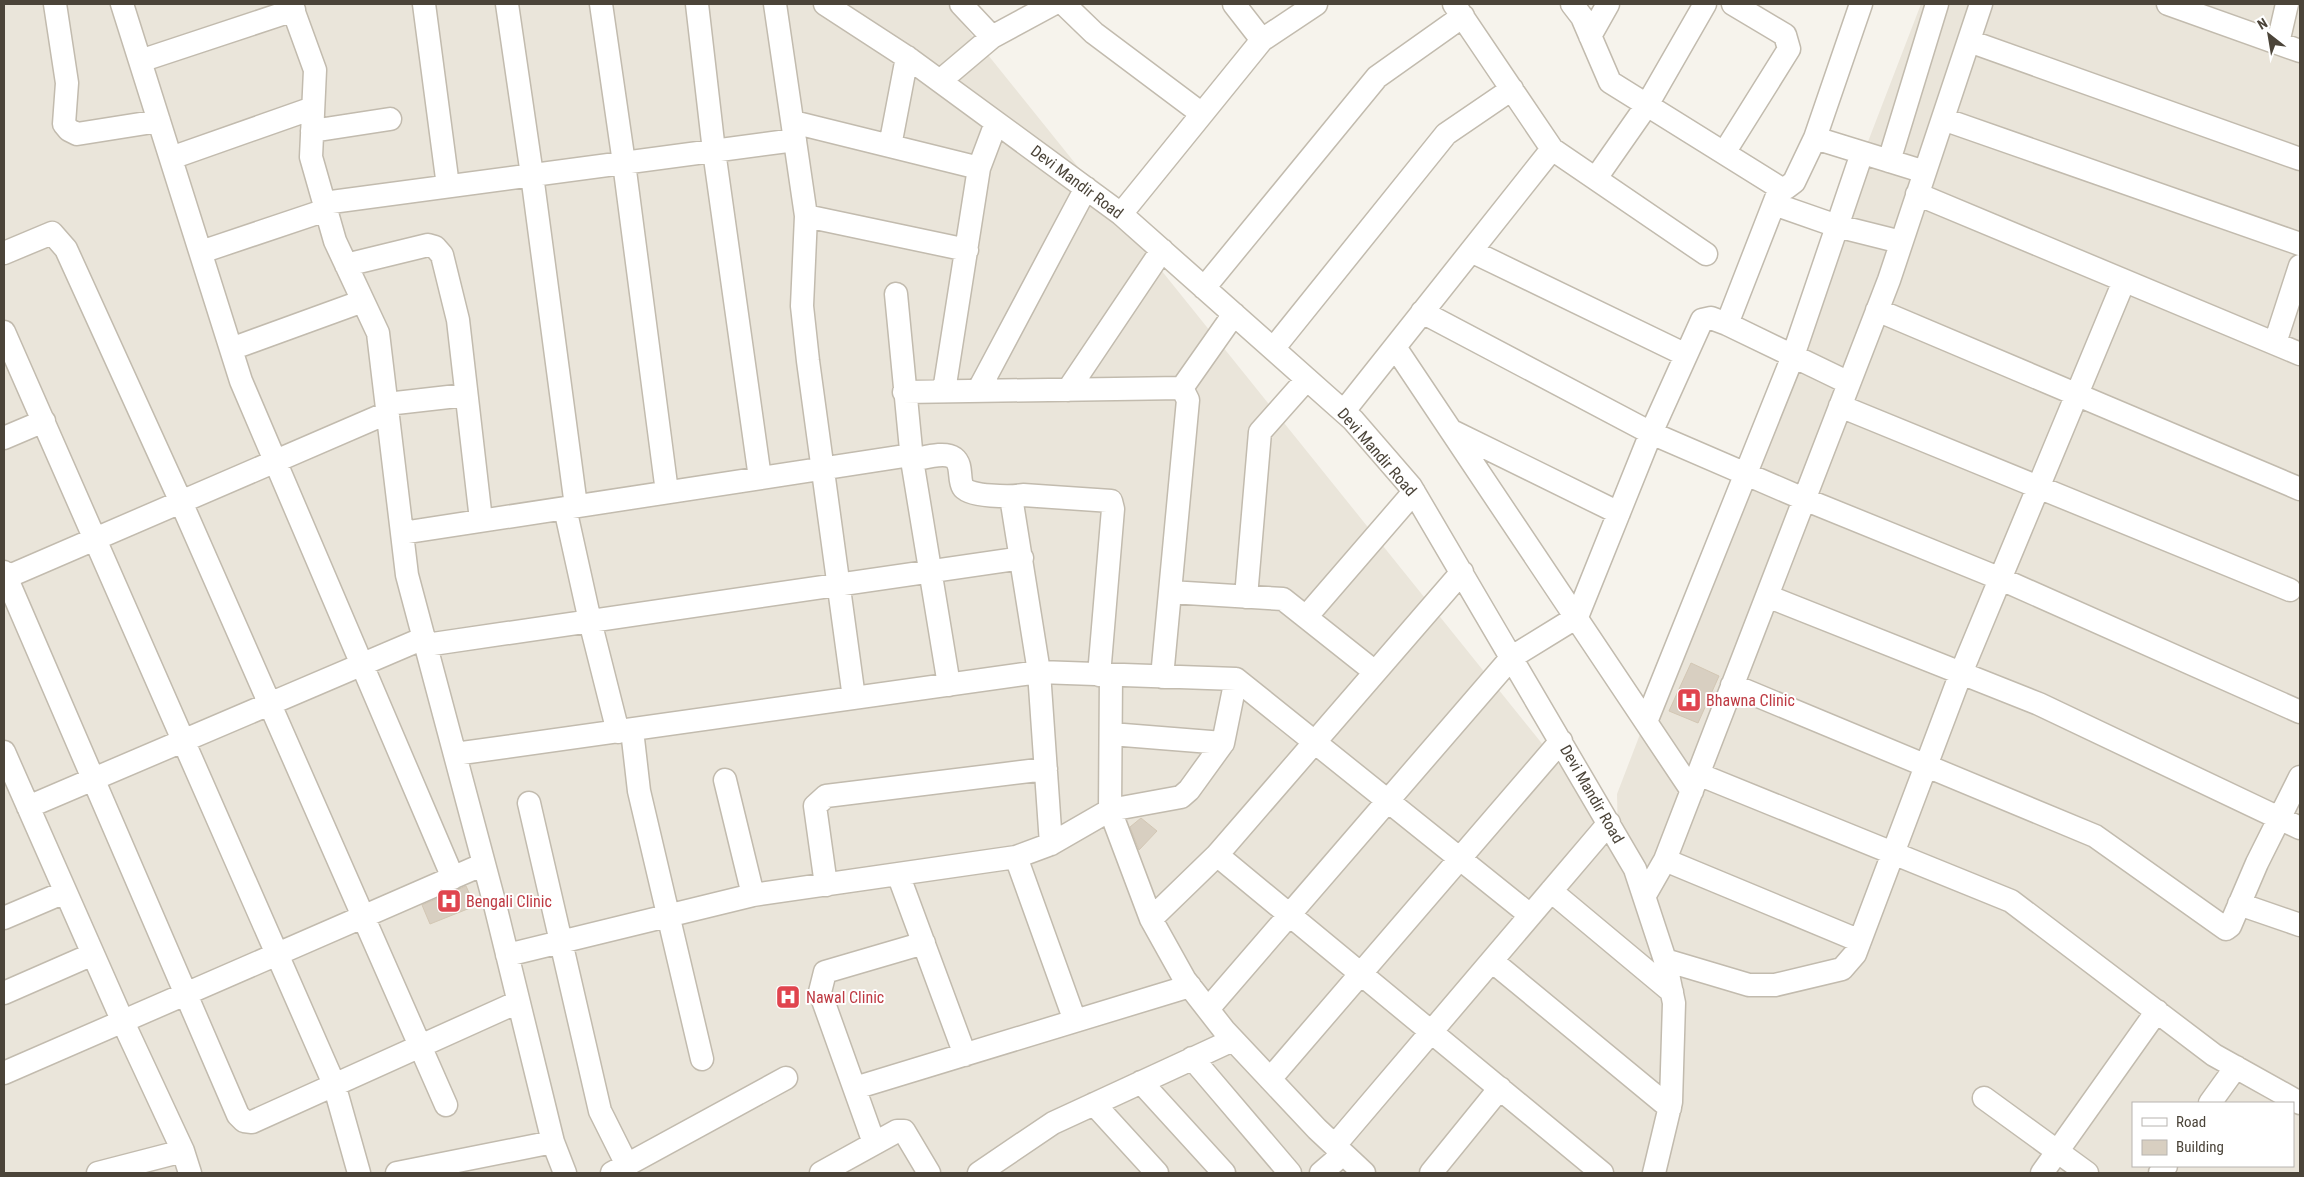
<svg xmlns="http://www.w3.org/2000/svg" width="2304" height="1177" font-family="'Roboto Condensed',sans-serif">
  <rect width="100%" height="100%" fill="#f6f3ec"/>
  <path fill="#eae5da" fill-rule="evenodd" d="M4,4h943l671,834 -1,-44 304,-790h379v1169h-2296zM2133,1103h160v63h-160z"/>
  <path fill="#d8cfc1" stroke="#d3c7b4" d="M1691,663l28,13 -21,47 -29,-12z
    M1141,818l16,13 -18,19 -9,-23z
    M466,886l9,20 -45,18 -8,-19z"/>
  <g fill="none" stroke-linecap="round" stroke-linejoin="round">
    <defs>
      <path id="street" d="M55,4l12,79 -3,41 5,6 8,4 82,-13
        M122,4l119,377 212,497
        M291,4l24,66 -4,87 24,84 43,92 29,242 88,330 58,237 12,31
        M424,4l24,182
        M507,4l25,171 44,331
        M601,4l23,159 43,329
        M697,4l17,147 46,327
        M775,4l31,212 -4,90 6,55 46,337
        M825,4l86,56 210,154 232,206 58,67 224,382 30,91 9,43 -3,99 -17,71
        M961,4l31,33
        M1064,4l30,29 108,81
        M1234,4l28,36
        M1454,4l98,145 154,105
        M1572,4l10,13 28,65 170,106
        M2168,4l132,47
        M1590,36l18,-32
        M1969,41l331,118
        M2278,43l9,-39
        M140,61l154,-51
        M940,81l52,-44 61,-33
        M1943,119l357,125
        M793,122l186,46
        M312,131l78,-12
        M1815,138l110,34
        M890,146l17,-89
        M1724,153l65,-104 -4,-14 -52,-31
        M171,158l142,-50
        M1889,161l48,-157
        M1596,178l51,-73 58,-101
        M1917,194l383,160
        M324,203l471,-63
        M1774,204l63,22 64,16
        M1121,214l141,-174 54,-36
        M806,216l161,34
        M1471,251l215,104
        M201,252l125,-42
        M4,253l48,-20 14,16 115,253 265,603
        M346,265l82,-20 7,2 7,8 16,65 23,200
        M1204,288l173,-211 86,-61
        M896,294l16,166 37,225
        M1877,310l423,179
        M1422,312l229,121 153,66 197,80 299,133
        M1727,324l53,-136h6l8,-6 21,-44 46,-134
        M4,332l330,752 25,89
        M2275,343l25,-77
        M1395,347l297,444
        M231,349l132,-48
        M1273,349l173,-215 66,-45
        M1068,390l94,-140
        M944,391l35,-223 17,-45
        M978,391l108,-203
        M904,392l278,-4 52,-74
        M387,404l79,-9
        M1840,406l450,184
        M1344,411l208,-262
        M1454,432l165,81
        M4,438l40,-17
        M912,460c12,-2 32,-9 42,-2 9,7 4,21 9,29 5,10 49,10 60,8l88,6 2,8 -14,166
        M1011,497l28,175 12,172
        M565,508l25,113 28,111
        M402,533l509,-78
        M4,572l234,543 6,6 8,1 266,-120
        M7,577l380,-164
        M1170,592l113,7 92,73
        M1767,596l272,108 261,124
        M1246,597l14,-165 47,-53
        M1306,617l108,-125
        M426,645l596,-87
        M1111,675l-1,135 41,109 34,61 39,50 93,99 47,44
        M1162,677l26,-277 -6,-12
        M1732,685l363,151 131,93 4,-3 27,-63 43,-86
        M1646,722l147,-366 69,-203
        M632,730l7,61 63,268
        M1111,734l112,9
        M4,752l119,270 60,129 7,22
        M455,754l584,-82 197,7 294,236
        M1698,774l313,127 203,154 86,48
        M725,780l28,115
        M529,803l71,308 27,54
        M28,807l396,-169
        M1217,855l385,318
        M1016,857l59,164
        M1665,860l195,81
        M898,874l67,181
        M826,885l-11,-79 11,-10 220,-27
        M1551,891l121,101
        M1645,895l20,-35 224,-580 92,-276
        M2239,904l61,21
        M4,918l61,-26
        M1151,919l66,-64 245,-283
        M507,955l246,-60 263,-38 35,-13 59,-34 71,-13 8,-7 34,-47 13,-64
        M1665,960l84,25h26l67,-16 13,-15 106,-281 163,-392
        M1492,961l178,147
        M4,993l89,-39
        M1208,1009l304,-352 65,-40 74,-184 51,-113 9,-2 16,6 122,59
        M1192,1058l98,115
        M4,1073l480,-209
        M1270,1079l291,-338
        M1141,1082l83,91
        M855,1088l335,-102
        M1984,1098l103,75
        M2210,1103l26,-36
        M1094,1104l63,69
        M874,1143l-54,-151 5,-20 99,-29
        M1335,1145l274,-322
        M98,1173l85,-22
        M397,1173l156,-31
        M612,1173l174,-95
        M821,1173l76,-42h7l25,42
        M979,1173l74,-50 180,-83
        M1321,1173l22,-19
        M1431,1173l69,-85
        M2042,1173l115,-162
        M2160,1173l6,-7"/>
    </defs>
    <use href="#street" stroke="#c2bbae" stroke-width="25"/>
    <use href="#street" stroke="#fff" stroke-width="22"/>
  </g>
  <defs>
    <symbol id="hospital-square" viewBox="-11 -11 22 22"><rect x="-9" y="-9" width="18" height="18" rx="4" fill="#e0444e" stroke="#fff"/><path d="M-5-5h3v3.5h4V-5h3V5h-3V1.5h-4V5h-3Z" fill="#fff"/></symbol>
  </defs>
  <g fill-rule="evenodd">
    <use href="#hospital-square" x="1675" y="686" width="28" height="28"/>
    <use href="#hospital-square" x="435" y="887" width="28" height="28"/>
    <use href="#hospital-square" x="774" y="983" width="28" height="28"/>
  </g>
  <g text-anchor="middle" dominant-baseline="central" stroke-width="4" stroke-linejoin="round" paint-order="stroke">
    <g font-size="16" fill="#4b4439" stroke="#fff">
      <text transform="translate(1077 182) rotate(37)">Devi Mandir Road</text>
      <text transform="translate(1377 452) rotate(49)">Devi Mandir Road</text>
      <text transform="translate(1592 794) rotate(60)">Devi Mandir Road</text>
    </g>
    <g font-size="16" fill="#be3a42" stroke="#fff" text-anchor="start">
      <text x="1706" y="700">Bhawna Clinic</text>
      <text x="466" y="901">Bengali Clinic</text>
      <text x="806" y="997">Nawal Clinic</text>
    </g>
  </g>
  <rect width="2304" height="1177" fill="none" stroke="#4b4439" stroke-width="10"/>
  <rect x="2132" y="1102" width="162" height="65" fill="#ffffff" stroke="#b7b4b0"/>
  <rect x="2142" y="1118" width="25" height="8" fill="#ffffff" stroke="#b7b4b0"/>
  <text x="2176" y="1127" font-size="15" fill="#4b4439">Road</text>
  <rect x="2142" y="1140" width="25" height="15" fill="#d8cfc1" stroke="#b7b4b0"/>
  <text x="2176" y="1152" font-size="15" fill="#4b4439">Building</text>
  <g transform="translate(2269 35) rotate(329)" stroke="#ffffff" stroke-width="4" paint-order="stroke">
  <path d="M0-4L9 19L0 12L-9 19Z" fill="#4b4439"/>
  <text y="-8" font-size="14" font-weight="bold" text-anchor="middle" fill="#4b4439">N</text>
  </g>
</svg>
